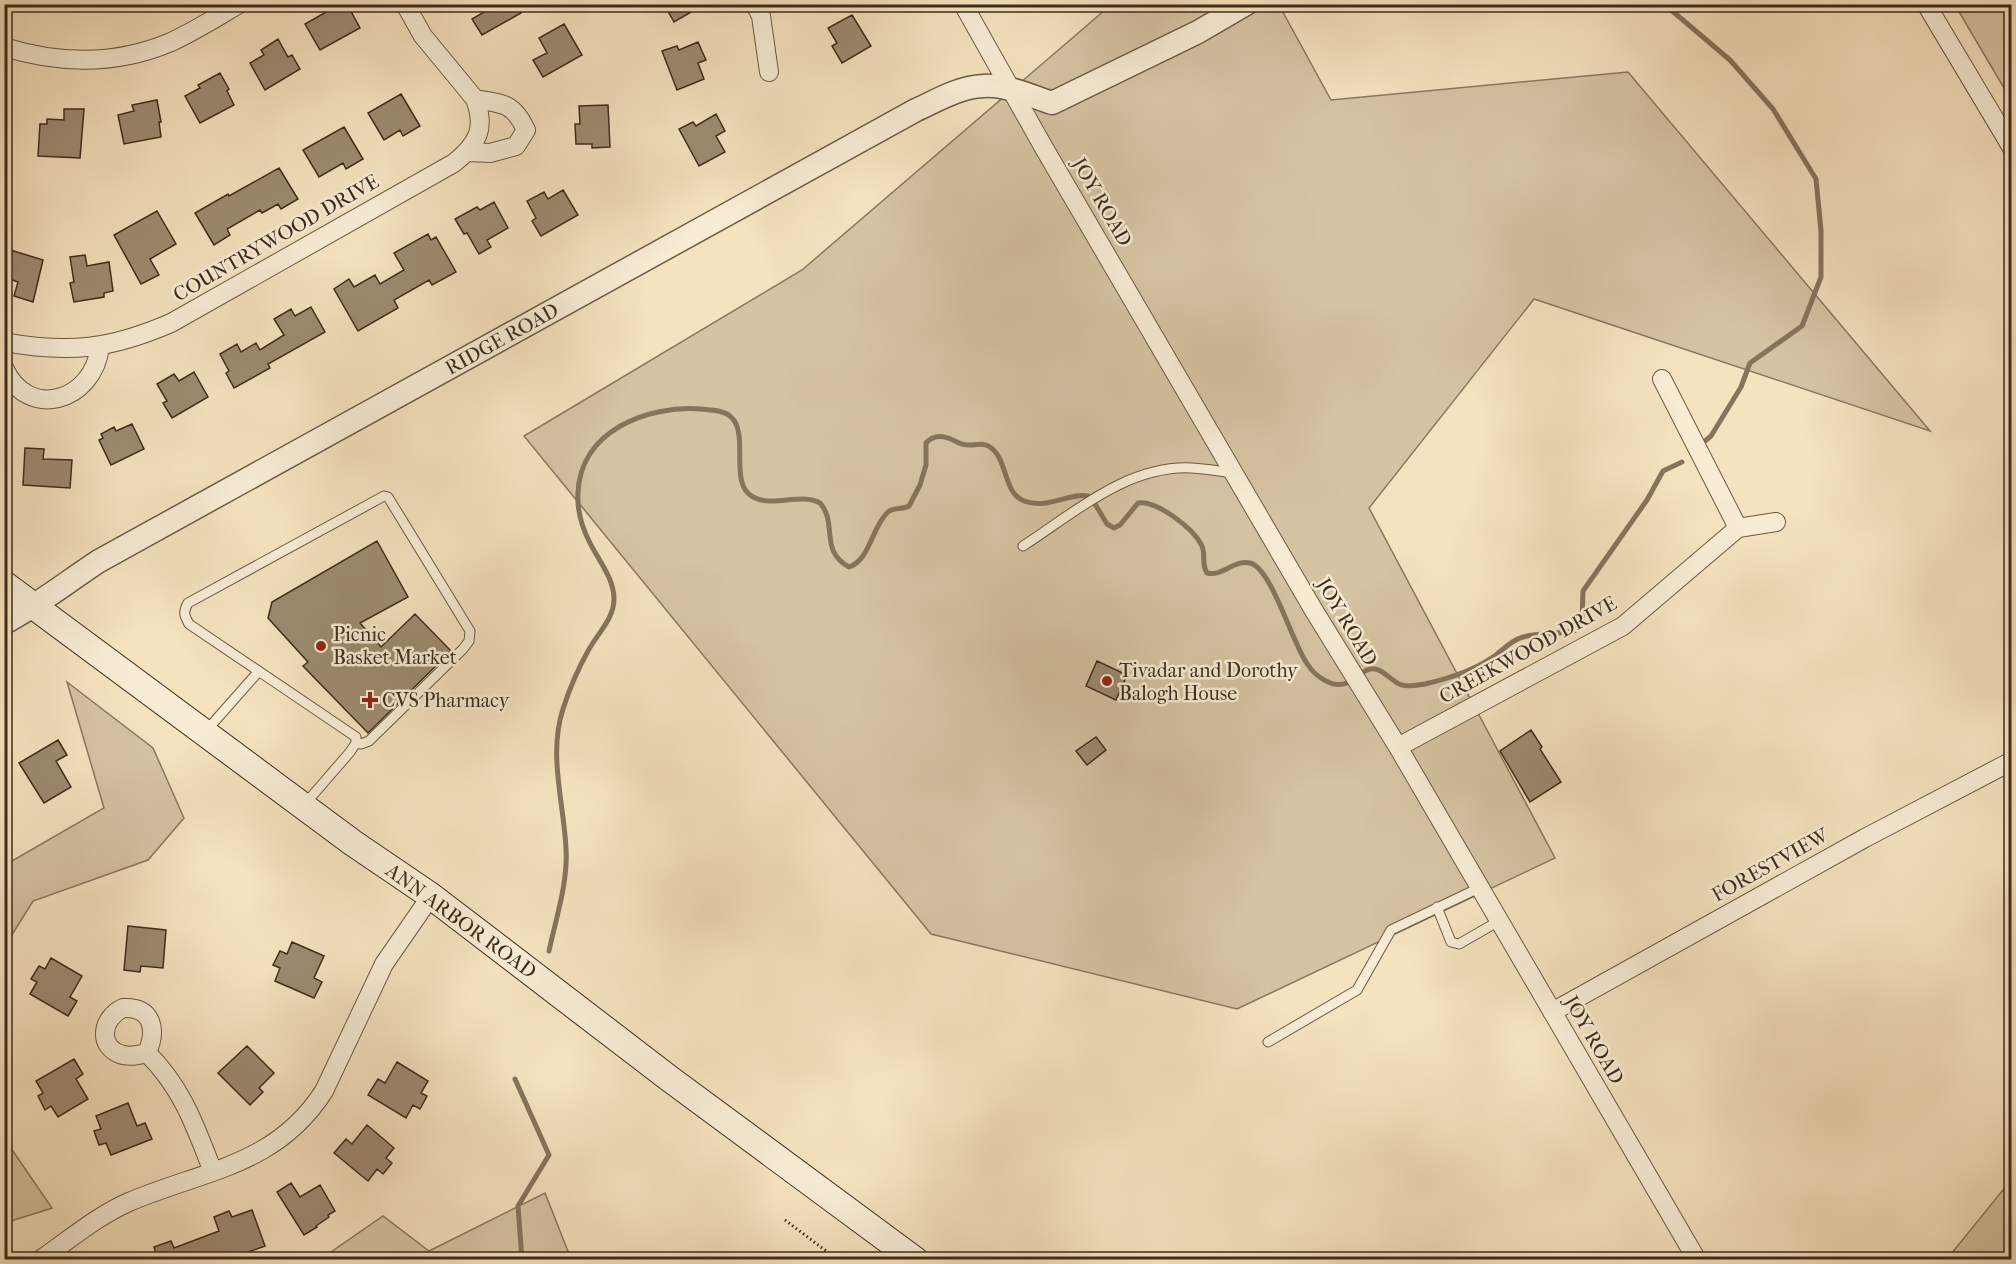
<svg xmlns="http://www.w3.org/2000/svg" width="2016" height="1264" font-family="'IM FELL French Canon',serif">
  <rect width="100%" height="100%" fill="#f5e2bf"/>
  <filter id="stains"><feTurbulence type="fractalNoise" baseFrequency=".00333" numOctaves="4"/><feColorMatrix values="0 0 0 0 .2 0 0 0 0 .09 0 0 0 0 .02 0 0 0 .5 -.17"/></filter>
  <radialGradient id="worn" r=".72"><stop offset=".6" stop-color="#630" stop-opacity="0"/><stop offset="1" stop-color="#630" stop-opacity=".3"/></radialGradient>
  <path fill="#d6c3a3" stroke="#8a785f" stroke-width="1.5" d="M1112,4l167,1 52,95 297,-28 302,359 -396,-132 -165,209 186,350 -318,151 -306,-75 -407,-498 278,-166z
    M1955,5h56v95z
    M67,682l86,66 31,70 -36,42 -115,41 -28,45v-81l99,-57z
    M4,1138l48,70 -47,15h-1z
    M2011,1180v79h-64z
    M545,1193l26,66h-250l62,-43 46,35z"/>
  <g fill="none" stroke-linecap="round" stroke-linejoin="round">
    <path stroke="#87745c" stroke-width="5" d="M1664,4l66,56 43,49 43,70 5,52v46l-19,49 -52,37 -9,24 -30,49 -6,5
      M1095,504l12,20 7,4 6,-3 18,-22c19,-3 56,26 64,43 4,9 -1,18 5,27 15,4 28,-14 43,-10 22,5 43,83 58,102 7,11 25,24 39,18 8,-4 15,-12 23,-14 12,-3 22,14 32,16 6,2 16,0 23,-1 22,-5 49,-14 68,-27 9,-6 18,-17 30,-20 18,-5 36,-2 54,-7l5,-10 1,-29 64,-91 16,-29 19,-9
      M549,951c7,-33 19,-68 17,-102 -2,-46 -18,-94 -3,-140 6,-19 15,-40 25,-58 9,-17 26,-32 26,-52 0,-21 -16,-39 -25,-58 -7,-14 -12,-31 -11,-48 2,-62 69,-88 123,-84 10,1 23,1 30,8 19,17 -3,67 22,80 21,11 47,-5 67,6 18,20 -1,48 29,64 21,-7 23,-40 38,-54 5,-6 15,-3 22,-7l11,-21 6,-20v-22c10,-11 22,-6 33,0 11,6 21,-3 31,4 18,12 13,46 34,54 23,9 47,-9 64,-5
      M515,1079l34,76 -31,51 4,54"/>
  </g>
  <path fill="#9d8b70" stroke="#3e2c1b" stroke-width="1.5" d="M340,4h7l13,24 -40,22 -15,-26z
    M482,4h34l5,9 -39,22 -10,-16 14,-8z
    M664,4h41l-31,18z
    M852,15l19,31 -29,17 -10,-17 5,-3 -9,-15z
    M564,24l18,31 -39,22 -10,-17 14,-7 -8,-15z
    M278,39l10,18 4,-2 8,14 -35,21 -15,-27 14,-8 -3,-5z
    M698,42l8,18 -8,3 6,16 -27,11 -15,-39 15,-5 2,4z
    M220,73l9,16 -2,2 7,14 -34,18 -15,-27 15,-8 -2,-3z
    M401,94l19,32 -17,10 -3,-6 -16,10 -16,-27z
    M157,100l4,22h-2l2,15 -37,7 -6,-29 16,-4 -2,-6z
    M608,105l2,42 -18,1v-4h-16l-1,-20h5l-1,-18z
    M64,109h20l-4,49 -42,-2 2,-32h7v-5l17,1z
    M716,114l9,17 -9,5 9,16 -26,14 -20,-37 14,-7 3,4z
    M344,127l19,32 -17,10 -3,-6 -24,14 -16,-27z
    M279,168l19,31 -17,10 -3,-5 -16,9 -2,-3 -33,19 3,6 -16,10 -19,-32 33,-19 1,2z
    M563,190l15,25 -37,21 -9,-15 4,-3 -9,-17 17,-9 4,7z
    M494,202l14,26 -21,12 4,7 -12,7 -12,-21 -3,1 -9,-15 22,-12 3,3z
    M157,211l19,33 -26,15 9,16 -18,9 -27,-49z
    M428,234l3,6 5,-3 20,35 -24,13 -3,-5 -35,20 4,8 -40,23 -24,-42 15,-10 5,8 21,-12 5,9 24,-14 -10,-17z
    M4,248l39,12 -10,42 -19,-6 4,-14 -14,-5z
    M85,255l2,11 22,-4 4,29 -9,2v4l-30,5 -4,-19 4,-1 -4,-25z
    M311,307l14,25 -57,32 2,4 -36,20 -8,-15 3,-2 -9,-17 17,-10 4,8 15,-9 4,7 24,-15 -10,-16 17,-10 4,7z
    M194,372l14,25 -36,21 -9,-15 4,-2 -10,-17 17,-10 5,7z
    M132,424l12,25 -33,16 -12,-25 4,-2 -2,-4 13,-7 2,4z
    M25,448l19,1 -1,10 29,1 -2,28 -47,-3z
    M377,541l31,56 -48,26 21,24 34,-33 36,37 -83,82 -65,-67 5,-4 -40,-44 4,-16z
    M1097,661l30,14 -11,25 -30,-14z
    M1531,730l11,17 -2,2 21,33 -31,20 -30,-51z
    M1096,737l10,13 -19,15 -11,-14z
    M58,740l9,15 -11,6 15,26 -27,16 -25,-40z
    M128,926l38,4 -3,38 -22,-2 -1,6 -16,-2z
    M292,942l32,14 -10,22 8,4 -8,16 -39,-17 5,-13 -7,-3 7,-14 7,3z
    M51,958l31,18 -12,21 7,4 -9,15 -38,-22 7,-12 -6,-3 8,-13 6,3z
    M247,1046l27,27 -15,15 4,4 -13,13 -32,-32z
    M74,1059l9,15 -7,5 12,20 -30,18 -7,-11 -6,4 -7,-14 5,-3 -7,-12z
    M397,1062l31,19 -7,12 6,3 -7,13 -7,-4 -7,13 -38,-23 10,-16 7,4z
    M128,1103l9,23 8,-3 7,16 -41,16 -5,-12 -7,2 -5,-14 7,-2 -5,-13z
    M367,1125l27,23 -8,10 6,5 -9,11 -6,-5 -9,12 -34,-28 12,-14 6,5z
    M291,1183l9,14 20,-12 15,26 -7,4 1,2 -13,9 1,1 -13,8 -27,-43z
    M252,1210l13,36 -39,14h-80v-2l10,-4 -2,-7 17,-6 3,7 45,-17 -5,-14 15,-6 3,6z"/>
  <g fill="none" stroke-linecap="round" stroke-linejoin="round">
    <defs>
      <path id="service" d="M1023,546c51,-33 104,-81 169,-78 14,1 28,3 41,5
        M206,731l53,-60
        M305,804l45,-52 6,-9v-6l-167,-113c-5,-9 -6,-12 -1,-21l196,-107 4,1 82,134 -1,10 -6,8 -94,92 -8,3 -5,-1
        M1437,907l14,35 8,2 40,-23
        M1268,1042l89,-52 34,-60 88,-42
        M2005,1260l7,-3"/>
      <path id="minor" d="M755,4l6,12 8,56
        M963,4l81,144 269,461 85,138 299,513
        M1926,4l86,144
        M4,47c55,17 113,18 167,-5 24,-11 46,-25 68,-38
        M468,152l22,1 26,-7 10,-16c-13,-28 -23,-26 -51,-31
        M4,342c65,12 107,7 167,-19l283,-160c24,-19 32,-35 21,-64l-52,-63 -18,-32
        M4,368c24,53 89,34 96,-21
        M1738,528l38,-6
        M1398,747l225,-121 115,-98 -76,-149
        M123,1008c30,-2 34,22 24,45 -8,2 -16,4 -24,2 -26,-7 -22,-37 0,-47z
        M1552,1012l313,-174 147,-77
        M147,1053c35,34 49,75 66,119
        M40,1260c29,-20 57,-44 89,-58 75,-32 147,-36 195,-111l60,-127 47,-68"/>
      <path id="tertiary" d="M4,623c34,-18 63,-41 95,-62l817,-451c20,-9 43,-23 67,-24 22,-2 48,10 69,17l146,-71 48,-28"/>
      <path id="secondary" d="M4,584l349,259 78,53 239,183 245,181"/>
    </defs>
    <use href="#service" stroke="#6c5a44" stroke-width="11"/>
    <use href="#minor" stroke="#6c5a44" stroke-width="20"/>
    <use href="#tertiary" stroke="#6c5a44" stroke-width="25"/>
    <use href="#secondary" stroke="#3e2c1b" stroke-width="28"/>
    <path stroke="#3e2c1b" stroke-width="3" stroke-dasharray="1.5 3" stroke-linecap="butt" d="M785,1220l53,40"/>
    <use href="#service" stroke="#f8ecd5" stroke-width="9"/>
    <use href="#minor" stroke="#f8ecd5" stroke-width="18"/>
    <use href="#tertiary" stroke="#f8ecd5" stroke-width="22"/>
    <use href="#secondary" stroke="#f8ecd5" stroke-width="26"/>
  </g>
  <g fill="#8f2418" stroke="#f8ecd5" stroke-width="2">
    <circle cx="321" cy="646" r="6"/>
    <circle cx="1107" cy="681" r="6"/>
    <path d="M367 691h6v6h6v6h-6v6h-6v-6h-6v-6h6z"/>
  </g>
  <g text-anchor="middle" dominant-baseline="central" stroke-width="5" stroke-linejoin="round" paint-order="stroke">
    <g font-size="20" fill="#3e2c1b" stroke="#f8ecd5">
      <text transform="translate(1102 202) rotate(60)">JOY ROAD</text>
      <text transform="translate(276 238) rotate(-30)">COUNTRYWOOD DRIVE</text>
      <text transform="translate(502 339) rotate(-29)">RIDGE ROAD</text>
      <text transform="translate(1347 622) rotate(59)">JOY ROAD</text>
      <text transform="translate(1528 650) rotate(-29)">CREEKWOOD DRIVE</text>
      <text transform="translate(1770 865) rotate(-29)">FORESTVIEW</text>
      <text transform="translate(461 921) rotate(36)">ANN ARBOR ROAD</text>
      <text transform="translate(1594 1040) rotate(60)">JOY ROAD</text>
    </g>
    <g font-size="20" fill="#3e2c1b" stroke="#f8ecd5" text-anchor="start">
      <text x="333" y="634">Picnic<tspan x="333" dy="23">Basket Market</tspan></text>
      <text x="1119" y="670">Tivadar and Dorothy<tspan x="1119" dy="23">Balogh House</tspan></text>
      <text x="382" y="700">CVS Pharmacy</text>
    </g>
  </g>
  <rect width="2016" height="1264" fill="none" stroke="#f5e2bf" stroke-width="24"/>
  <rect x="6" y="6" width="2004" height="1252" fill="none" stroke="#3e2c1b" stroke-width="3"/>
  <rect x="12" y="12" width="1992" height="1240" fill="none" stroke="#3e2c1b" stroke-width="1.5"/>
  <rect width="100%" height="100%" filter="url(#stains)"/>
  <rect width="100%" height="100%" fill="url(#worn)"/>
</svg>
